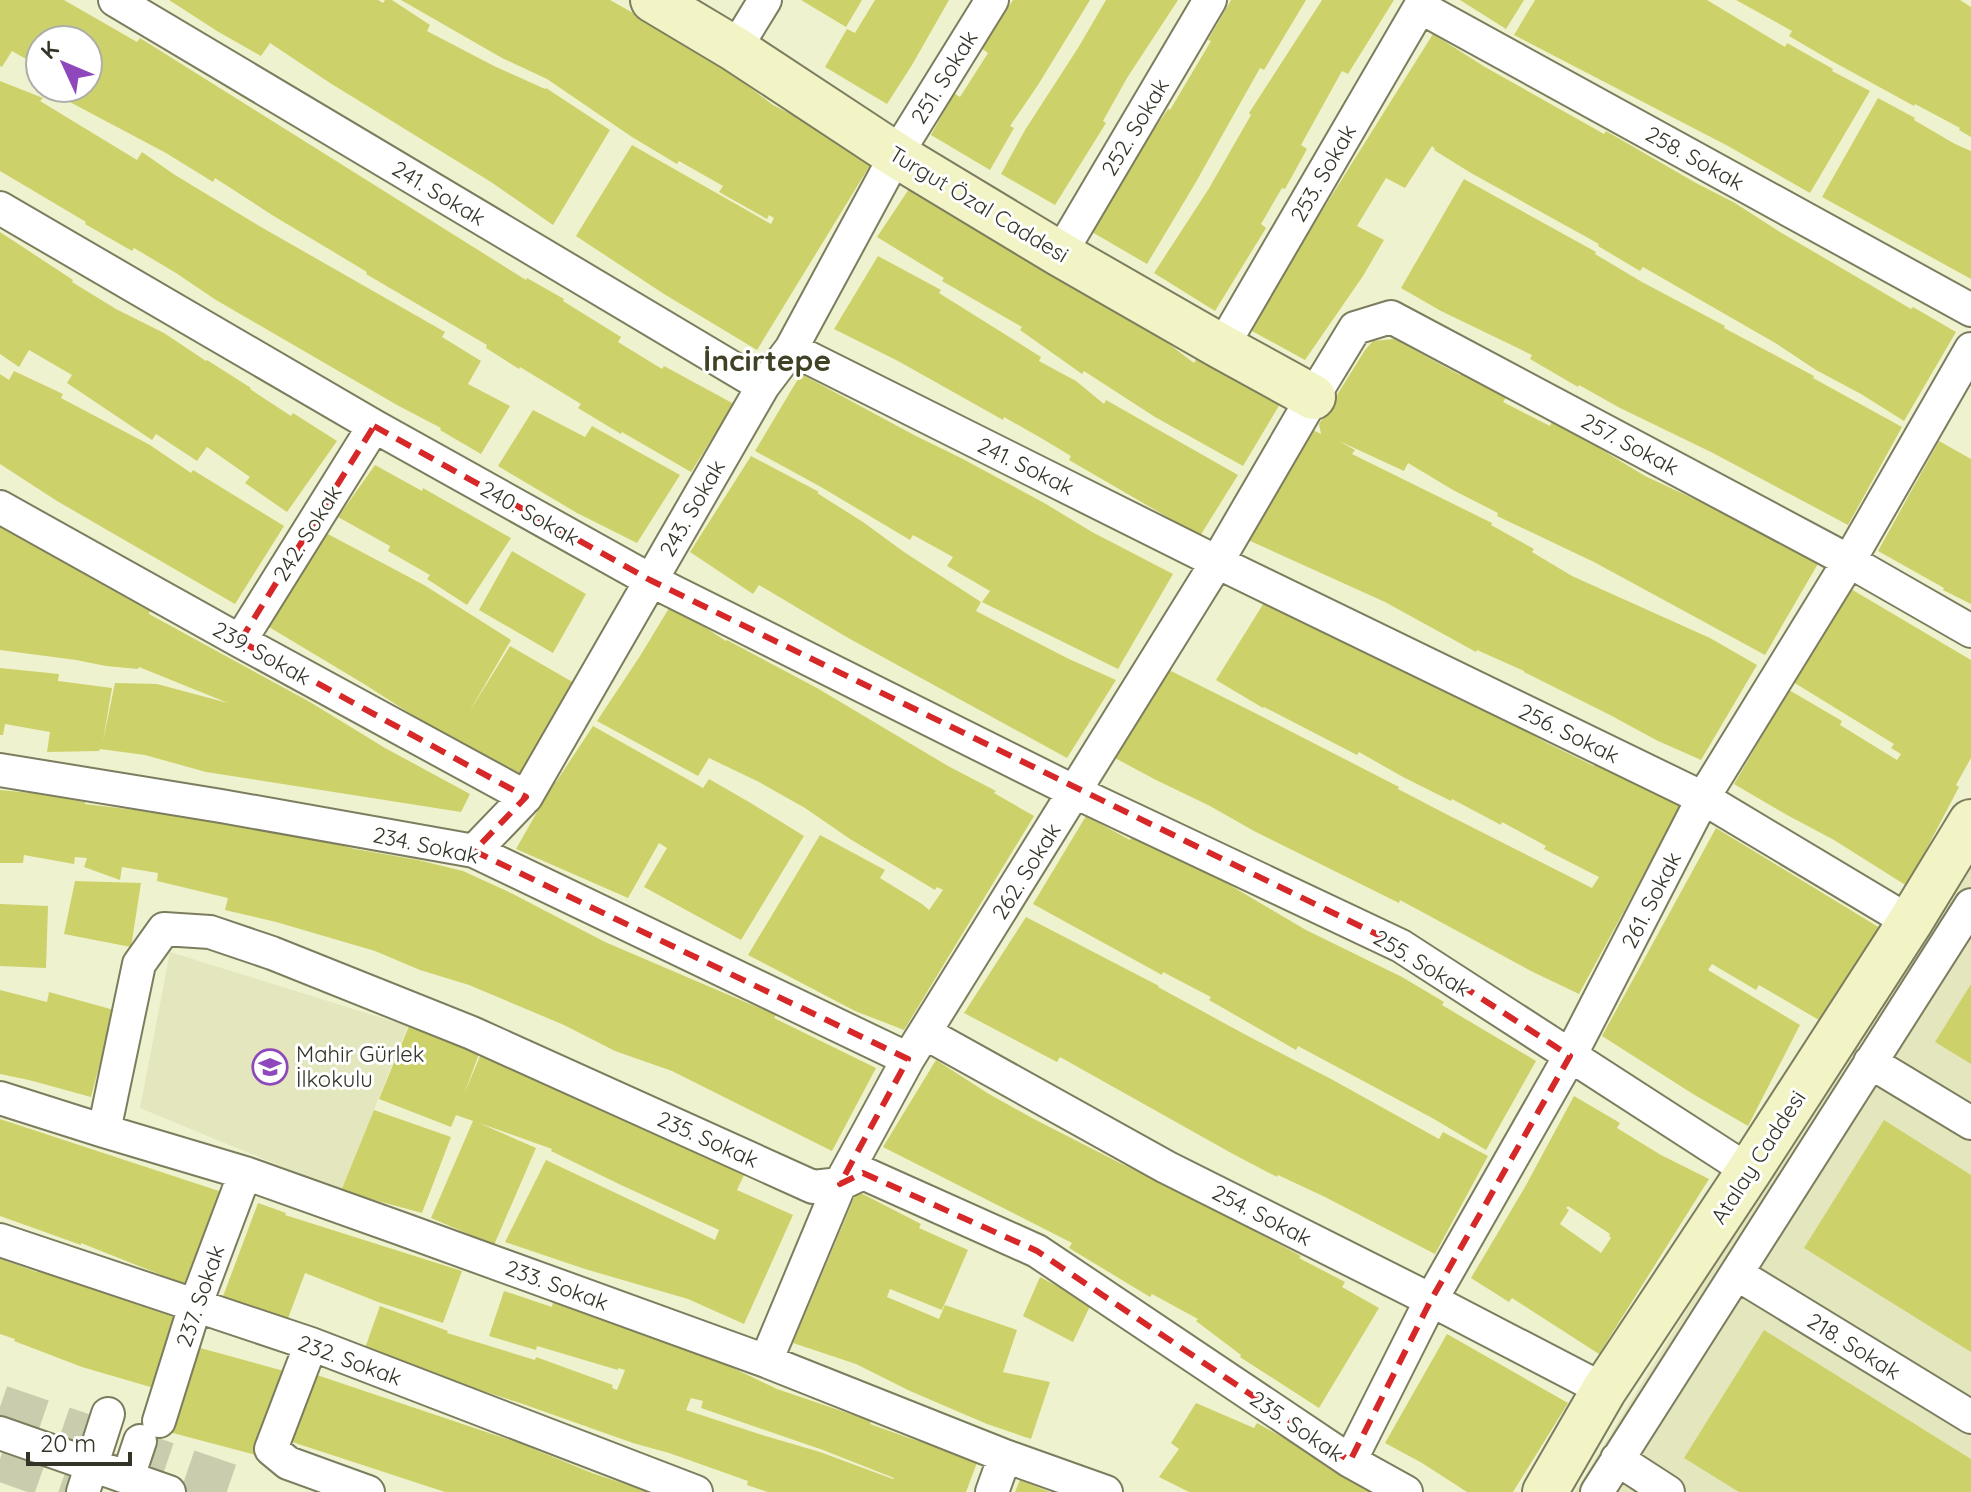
<svg xmlns="http://www.w3.org/2000/svg" width="1971" height="1492" font-family="Quicksand,sans-serif">
  <rect width="100%" height="100%" fill="#eff2cf"/>
  <path fill="#e4e7be" d="M1971,846v646h-396l143,-233z
    M170,952l238,74 -67,165 -201,-83z"/>
  <path fill="#cdd16a" fill-rule="evenodd" d="M0,0h64l73,42 3,-4 386,242 1,-2 37,21 -1,2 58,36 -3,5 44,27 2,-3 70,38 -43,68 -69,-40 -1,2 -43,-26 3,-4 -61,-37 -1,2 -33,-21 1,-3 -121,-71 1,-2 -95,-57 -57,-37 -2,4 -47,-29 -117,-62 1,-3h38v-48h-48v27l-28,-16 -10,16 -2,-1z
    M169,0h209l5,3 2,-3h7l38,25 -3,6 67,35 51,23 1,-1 64,42 -57,95 -62,-43 -161,-99 -60,-40 -9,13 -44,-25z
    M401,0h209l43,24 33,22 45,27 42,32 46,23 53,34 -115,188 -93,-56 -88,-58 56,-91 139,79 3,-6 -5,-3 -2,4 -48,-27 4,-6 -44,-25 -2,3 -45,-27 -85,-58 -45,-21z
    M801,0h61l-16,27z
    M875,0h74l-37,65 -25,39 -62,-37 22,-38 8,4z
    M1013,0h77l-52,85 -28,41 4,2 -24,42 -59,-35 23,-42 6,4 28,-44 -7,-5z
    M1106,0h72l-51,78 -24,43 3,2 -51,82 -54,-31 24,-44 53,-82z
    M1231,0h75l-42,70 -4,-2 -64,114 -49,82 -55,-32 49,-83 27,-40 2,1 41,-69 -3,-1z
    M1322,0h72l-46,74 -6,-3 -41,74 6,4 -22,40 -3,-1 -21,36 5,4 -51,83 -61,-38 54,-83 43,-75 -2,-2z
    M1460,0h64l-18,29z
    M1535,0h172l78,47 2,-4 46,26 -1,2 38,20 -60,102 -82,-47 -214,-111z
    M1736,0h224l11,7v130l-12,-7 1,-2 -45,-24 -1,2 -84,-46 -41,-24 3,-5z
    M1433,34l52,33 119,67 2,-3 90,52 39,20 45,29 87,51 44,26 2,-2 43,25 -52,89 -43,-27 -45,-24 -39,-26 -134,-77 -3,4 -42,-25 1,-2 -128,-71 -37,-23 1,-1 -3,-3 -27,42 -19,-10 -29,48 27,14 -21,36 -58,84 -53,-29 48,-85z
    M0,81l43,17 -3,3 97,59 5,-8 33,23 86,52 184,105 -3,5 39,24 -13,23 42,22 -29,48 -41,-24 1,-2 -44,-23 -181,-105 -40,-27 -42,-25 -2,3 -47,-27 1,-2 -86,-51z
    M1878,98l37,20 -1,2 41,24 16,7v128l-149,-82z
    M1464,179l132,73 -1,2 47,28 83,44 -1,2 90,48 -1,2 89,49 -54,98 -135,-72 -93,-45 -41,-23 -1,2 -48,-28 2,-4 -91,-44 -40,-23z
    M911,186l251,150 -1,2 33,25 3,-5 83,46 -37,62 -88,-49 -71,-46 -2,3 -62,-44 2,-3 -80,-46 2,-3 -67,-41z
    M0,232l73,48 -1,2 44,27 48,24 42,28 1,-1 44,28 -1,1 41,27 2,-3 44,28 -50,71 -42,-29 5,-6 -43,-30 -10,14 -41,-27 -4,6 -85,-57 5,-8 -43,-25 -10,17 -19,-13z
    M878,256l63,34 -2,3 102,64 -2,4 37,20 28,23 2,-4 132,75 -38,61 -131,-76 2,-4 -30,-18 -37,-21 -1,3 -105,-59 -64,-32z
    M1394,339l66,36 1,-3 46,24 -4,6 47,24 2,-4 48,24 -1,2 46,28 88,41 86,45 -54,93 -171,-93 -97,-46 1,-3 -45,-23 -45,-27 -4,8 -65,-30 16,9 -3,4 140,69 -1,2 43,24 -2,3 40,24 138,62 47,27 -56,95 -45,-20 -46,-25 -86,-43v-1l-47,-21 -1,2 -91,-50 -137,-62 65,-110 8,4 -2,-10 46,-74 8,-9z
    M14,371l49,23 -2,4 89,47 41,28 2,-3 91,56 -49,78 -178,-103 -57,-37v-90l9,6z
    M801,374l113,61 47,23 85,46 46,28 81,42 -55,95 -136,-67 8,-11 -43,-25 6,-9 -40,-22 -3,5 -89,-53 -66,-36z
    M533,410l52,27 7,-11 88,49 -43,68 -60,-30 -79,-47z
    M1939,441l32,18v145l-28,-14 1,-2 -66,-37z
    M751,456l68,36 -2,1 46,29 41,30 77,50 -5,9 93,48 47,21 -49,78 -217,-119 -91,-54 -6,9 -63,-42z
    M375,465l47,26 1,-3 88,50 -44,67 -40,-26 3,-4 -42,-24 2,-5 -52,-29z
    M0,525l33,17 54,34 63,35 -1,3 161,88 75,46 85,46 -9,18 -255,-40 -61,-17 -45,-6 -1,2 -52,1 3,-20 -45,-8 -2,11h-3v-67l59,6 -1,7 54,7 -9,53 12,-58 42,1 71,19 -89,-36 -1,2 -32,-3 -30,-6 -76,-10z
    M326,533l98,52 87,55 -43,74 42,-68 66,38 -53,94 -70,-37 -89,-57 -95,-57z
    M512,551l74,43 -33,59 -74,-43z
    M1851,589l120,71v98l-15,27 3,2 -52,99 -73,-46 -47,-25 -53,-31 55,-94 53,31 -2,4 57,35 4,-6 -10,-6 3,-4 -101,-62z
    M1265,601l231,114 51,28 47,23 1,-3 88,39 -104,192 -46,-22 -133,-72 -1,3 -145,-72 -44,-25 -54,-26 -41,-22 52,-89 92,46 140,72 -1,2 48,25 146,74 7,-11 -55,-28 2,-3 -44,-24 -1,3 -49,-26 -1,2 -48,-24 -44,-25 -2,3 -93,-48 -1,1 -47,-28z
    M671,605l55,36 1,-1 90,48 131,78 48,25 -2,2 40,23 -130,214 -49,-19 -107,-56 72,-120 65,35 -5,8 42,26 7,6 14,-20 -6,-3 -2,3 -85,-51 -45,-31 -46,-26 -50,-24 -11,18 -101,-55 43,-65z
    M593,726l110,62 6,-9 40,23 55,34 -63,104 -97,-53 23,-39 -8,-5 -31,55 -112,-49 38,-67h2z
    M0,790l32,3 53,9v2l109,13 107,18 54,14 63,11 45,11 48,22 94,49 171,73 -2,3 102,50 -44,83 -160,-80 -57,-20 -51,-26 -95,-40 -49,-15 -45,-19 -99,-29 -51,-12 3,-12 -71,-17 1,-8 -36,-6 -2,13 -36,-13 3,-9 -12,-1 -1,7 -50,-9 -1,8h-23z
    M1086,816l44,24 2,-3 45,22 2,-4 127,75 96,47 42,25 -2,3 94,56 -50,89 -52,-31 -136,-73 -2,4 -87,-50 2,-3 -48,-25 -1,3 -129,-71z
    M1716,828l164,100 -56,95 -65,-38 -3,5 -44,-26 -4,6 92,55 -52,101 -55,-32 -91,-58z
    M75,881l66,2 -10,64 -67,-13z
    M0,904l48,2 -2,62 -46,-2z
    M1026,917l133,69 -1,1 88,48 87,45 106,59 4,-7 45,24 -53,98 -110,-57 -47,-22 -1,2 -44,-23 -173,-97 -3,5 -93,-49z
    M1971,984v80l-36,-22z
    M0,990l47,12 2,-10 65,18 -23,87 -62,-17 -29,-6z
    M409,1026l70,28 -15,40 17,-40 264,119 -8,17 56,25 -49,109 -56,-25 -103,-30 -80,-27 41,-82 169,80 4,-10 -98,-45 -70,-34 1,-2 -73,-26 57,25 -42,97 -63,-27 42,-97 -17,-6 -5,12 -72,-28z
    M936,1060l53,34 43,24 86,44 89,42 -1,1 95,51 -2,2 46,24 -3,5 37,21 -60,100 -79,-51 1,-2 -45,-34 2,-2 -46,-25 -2,3 -81,-49 3,-5 -189,-96z
    M1574,1096l46,27 -3,5 44,27 48,24 -110,175 -87,-56 -3,4 -38,-24 54,-91zM1568,1206l42,28 -1,2 2,2 -10,15 -41,-29 9,-14 -3,-2z
    M374,1110l77,27 -29,76 -81,-22z
    M0,1119l222,73 -38,92 -103,-41v2l-81,-29z
    M1884,1120l87,55v177l-167,-104z
    M857,1191l64,33 -2,4 49,22 -26,60 -52,-21 -3,8 52,22 6,-14 72,25 -14,42 47,10 -19,57 -44,-15 -77,-33 -54,-27 -63,-21z
    M258,1203l28,10 -1,2 177,56 -19,52 -65,-21 -73,-29 -18,48 -65,-22z
    M0,1259l37,13v-2l139,48 -22,70 -72,-21 -68,-26 1,-2 -15,-5z
    M1040,1277l51,27 -18,38 -50,-26z
    M504,1291l48,16 1,-5 74,24 89,33v1l61,29 94,32 -1,3 39,14 69,22 -12,32h-198l-21,-7 1,-4 -79,-28 -36,-10 -113,-40 -87,-28 -69,-24 16,-45 68,25 -1,2 88,27 1,-3 77,28 -1,3 5,2 8,-20 -7,-2v2l-81,-24 -1,4 -47,-14zM691,1398l12,3 -2,7 122,42 71,28 -1,1 -73,-27 -58,-17 -76,-25z
    M1764,1330l207,129v33h-232l-55,-34z
    M1447,1334l121,69 -55,89h-46l-45,-29 -37,-20z
    M193,1346l91,25 -20,86 -95,-25z
    M308,1372l211,71 73,30 57,19h-204l-165,-54z
    M1196,1403l58,25 3,-5 123,69h-191l-30,-15 20,-28 -8,-6z
    M1020,1480l30,12h-35z"/>
  <g fill="none" stroke-linecap="round" stroke-linejoin="round">
    <path stroke="#c9ccad" stroke-width="44" stroke-dasharray="44 22" stroke-linecap="butt" d="M0,1407l248,85
      M0,1459l93,33"/>
    <defs>
      <path id="street" d="M115,0l648,386
        M1420,7l551,303
        M735,49l30,-49
        M0,208l374,218 276,154 425,212 326,154 348,225
        M1060,254l150,-254
        M1222,347l202,-347
        M791,349l426,213 486,236 207,124
        M0,507l240,134 286,156
        M240,641l134,-215
        M0,770l221,36 253,45 434,208
        M474,851l52,-54 237,-411 28,-37 105,-194 96,-155
        M925,1033l241,134 265,133 173,90
        M1870,1062l101,61
        M0,1098l104,33 141,42 157,56 364,132 239,95 101,36
        M104,1131l35,-167 25,-35 46,3 62,21 200,80 341,154 27,-3 23,-11 174,78 313,210 56,31
        M0,1240l311,104 385,148
        M1737,1274l234,143
        M311,1344l-40,105 17,14 80,29
        M766,1361l74,-177 68,-125 309,-497 96,-165 42,-69 36,-11 458,244 122,70
        M159,1421l36,-115 50,-133
        M0,1433l169,59
        M1617,1459l51,33
        M1350,1461l81,-161 139,-244 133,-258 146,-237 122,-212
        M128,1477l12,-36
        M83,1492l25,-78
        M992,1492l13,-36
        M1597,1492l374,-587"/>
      <path id="secondary" d="M653,0l82,49 161,106 164,99 162,93 91,50
        M1545,1492l59,-102 145,-219 161,-249 61,-100"/>
    </defs>
    <use href="#street" stroke="#7b7d5e" stroke-width="36"/>
    <use href="#secondary" stroke="#7b7d5e" stroke-width="48"/>
    <use href="#street" stroke="#fff" stroke-width="32"/>
    <use href="#secondary" stroke="#f3f4c6" stroke-width="44"/>
  </g>
  <path fill="none" stroke="#d62828" stroke-width="6" stroke-dasharray="16 10" stroke-linejoin="round" d="M374,426l276,154 751,366 169,110 -139,244 -81,161 -313,-210 -174,-78 -23,11 68,-125 -434,-208 52,-54 -286,-156z"/>
  <defs>
    <symbol id="school-ring" viewBox="-11 -11 22 22"><circle r="9.5" fill="#fff" stroke="#8e48bb" stroke-width="1.5"/><path d="M0-5L7-2L0 1L-7-2ZM-4 1L0 2.5L4 1V4Q0 6-4 4Z" fill="#8e48bb"/></symbol>
  </defs>
  <g fill-rule="evenodd">
    <use href="#school-ring" x="250" y="1047" width="40" height="40"/>
  </g>
  <g text-anchor="middle" dominant-baseline="central" stroke-width="6" stroke-linejoin="round" paint-order="stroke">
    <g font-size="22" fill="#333427" stroke="#fff">
      <text transform="translate(944 77) rotate(-58)">251. Sokak</text>
      <text transform="translate(1135 127) rotate(-59)">252. Sokak</text>
      <text transform="translate(1695 158) rotate(29)">258. Sokak</text>
      <text transform="translate(1323 173) rotate(-60)">253. Sokak</text>
      <text transform="translate(439 193) rotate(31)">241. Sokak</text>
      <text transform="translate(979 204) rotate(31)">Turgut Özal Caddesi</text>
      <text transform="translate(1630 444) rotate(28)">257. Sokak</text>
      <text transform="translate(1026 466) rotate(26)">241. Sokak</text>
      <text transform="translate(692 508) rotate(-60)">243. Sokak</text>
      <text transform="translate(530 513) rotate(29)">240. Sokak</text>
      <text transform="translate(307 533) rotate(-58)">242. Sokak</text>
      <text transform="translate(262 653) rotate(29)">239. Sokak</text>
      <text transform="translate(1569 733) rotate(26)">256. Sokak</text>
      <text transform="translate(426 845) rotate(12)">234. Sokak</text>
      <text transform="translate(1026 871) rotate(-58)">262. Sokak</text>
      <text transform="translate(1651 900) rotate(-63)">261. Sokak</text>
      <text transform="translate(1422 963) rotate(31)">255. Sokak</text>
      <text transform="translate(708 1139) rotate(24)">235. Sokak</text>
      <text transform="translate(1758 1157) rotate(-57)">Atalay Caddesi</text>
      <text transform="translate(1262 1215) rotate(27)">254. Sokak</text>
      <text transform="translate(557 1285) rotate(20)">233. Sokak</text>
      <text transform="translate(200 1296) rotate(-71)">237. Sokak</text>
      <text transform="translate(1854 1346) rotate(32)">218. Sokak</text>
      <text transform="translate(350 1360) rotate(20)">232. Sokak</text>
      <text transform="translate(1297 1426) rotate(34)">235. Sokak</text>
    </g>
    <g font-size="22" fill="#333427" stroke="#fff" text-anchor="start">
      <text x="296" y="1054">Mahir Gürlek<tspan x="296" dy="25">İlkokulu</tspan></text>
    </g>
    <g font-size="30" font-weight="bold" fill="#414225" stroke="#fff">
      <text x="767" y="360">İncirtepe</text>
    </g>
  </g>
  <g transform="translate(64 64) rotate(314)"><circle r="38" fill="#ffffff" stroke="#adaea9" stroke-width="2"/>
  <path d="M0-6L14 30L0 20L-14 30Z" fill="#8e48bb"/>
  <text y="-12" font-size="22" font-weight="bold" text-anchor="middle" fill="#333427">K</text>
  </g>
  <path d="M28 1452v12h102v-12" fill="none" stroke="#333427" stroke-width="4"/>
  <text x="40" y="1452" font-size="24" fill="#333427" stroke="#ffffff" stroke-width="6" paint-order="stroke">20 m</text>
</svg>
